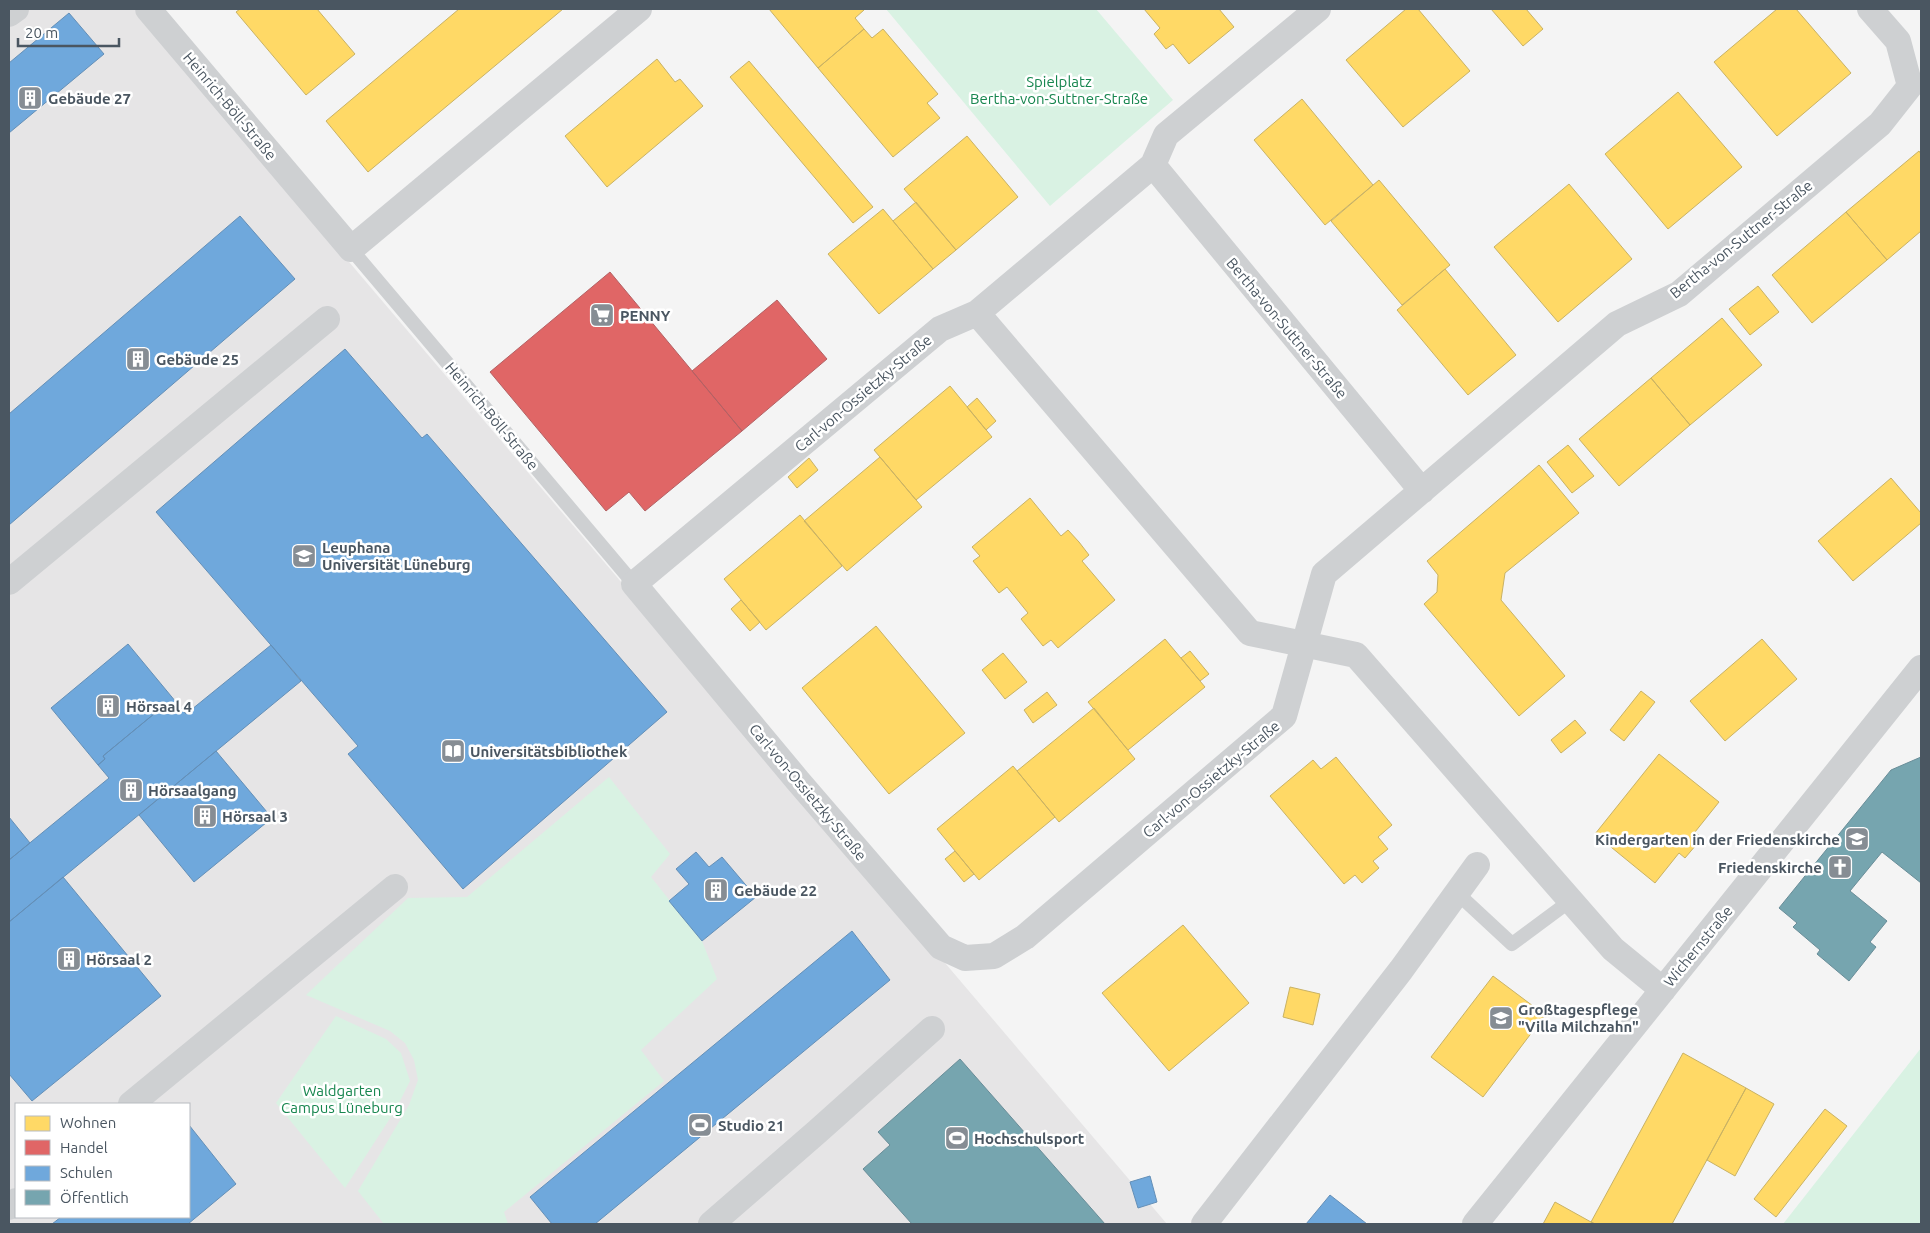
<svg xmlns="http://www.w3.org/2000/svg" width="1930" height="1233" font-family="Ubuntu,sans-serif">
  <rect width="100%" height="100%" fill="#f4f4f4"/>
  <path fill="#e6e5e6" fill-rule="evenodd" d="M9,9h125l1033,1215h-1158zM16,1104h173v113h-173z"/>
  <path fill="#d9f2e3" d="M886,9h210l77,91 -123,106z
    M609,777l61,77 -19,23 51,64 15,38 -76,71 23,31 -160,131 4,12h-124l-26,-33 51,-86 9,-25 -4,-20 -9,-17 -15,-12 -84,-36 102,-97 59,-1z
    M336,1016l50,23 15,14 9,28 -14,28 -51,79 -69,-85z
    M1921,1048v176h-138z"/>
  <path fill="#ffd966" stroke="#c9b264" d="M240,9h77l38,45 -49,41 -70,-83z
    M459,9h104l-195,163 -42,-51z
    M769,9h94l1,1 -9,8 9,11 -46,39z
    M1144,9h75l15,18 -45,37 -16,-20 -7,5 -12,-15 6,-6z
    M1406,9h12l52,62 -67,56 -57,-67z
    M1491,9h35l17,20 -20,17z
    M1777,9h19l55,64 -74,63 -63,-74z
    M864,29l8,9 11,-9 55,65 -11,9 13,15 -47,39 -75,-89z
    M657,59l18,23 5,-3 23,27 -96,81 -42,-51z
    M749,61l124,146 -20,16 -123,-146z
    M1678,92l64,75 -74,62 -63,-75z
    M1302,99l71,86 -48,40 -71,-85z
    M967,136l51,61 -62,53 -52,-61z
    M1919,151l2,3v77l-34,29 -41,-48z
    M1379,180l71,85 -48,40 -71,-84z
    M1569,184l63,75 -74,63 -64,-75z
    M916,202l40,48 -23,19 -40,-48z
    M883,209l50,60 -54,45 -51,-60z
    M1846,212l41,48 -75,63 -40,-48z
    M1445,269l71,86 -48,40 -71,-85z
    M1758,286l21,26 -29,23 -21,-26z
    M1722,318l40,47 -72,60 -39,-47z
    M1651,378l39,47 -71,61 -40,-47z
    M950,386l42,51 -76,63 -42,-50z
    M977,398l19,23 -10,9 -19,-23z
    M1568,445l26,31 -22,17 -25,-31z
    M880,457l42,50 -75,64 -43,-50z
    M809,458l9,12 -21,18 -9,-11z
    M1539,465l40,48 -74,60 -4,27 64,76 -46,40 -95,-112 13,-12 1,-17 -11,-14z
    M1891,478l30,35v10l-68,58 -35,-40z
    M1030,498l31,38 7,-6 11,12 10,13 -7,6 33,39 -57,48 -7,-8 -8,6 -22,-27 7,-6 -21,-26 -8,6 -26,-32 7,-5 -8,-9z
    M800,515l42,51 -76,64 -42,-51z
    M741,600l19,22 -10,9 -19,-22z
    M876,626l89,107 -76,61 -87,-106z
    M1165,639l40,48 -77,63 -40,-48z
    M1762,639l35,40 -72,62 -35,-40z
    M1190,651l19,23 -9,7 -19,-23z
    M1003,653l24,29 -22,17 -23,-29z
    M1641,691l14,11 -31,39 -14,-11z
    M1047,692l10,13 -24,18 -9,-13z
    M1094,708l41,51 -76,63 -42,-51z
    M1575,720l11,13 -25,20 -10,-13z
    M1659,754l60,48 -24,30 7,6 -17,20 -6,-5 -24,30 -60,-49z
    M1336,757l56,68 -14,12 10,12 -15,12 6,7 -17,15 -7,-8 -11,9 -74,-88 43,-36 8,9z
    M1013,766l42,51 -76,63 -42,-51z
    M955,851l19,23 -10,8 -19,-23z
    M1183,925l66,78 -80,68 -67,-78z
    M1493,976l52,39 -62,82 -52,-40z
    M1290,987l30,7 -7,31 -30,-8z
    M1683,1053l63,35 -74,136h-77l-4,-2z
    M1746,1088l28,16 -39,72 -28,-16z
    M1825,1109l22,17 -71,91 -22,-18z
    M1555,1202l36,20 4,2h-52z"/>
  <path fill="#e06666" stroke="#b36164" d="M610,272l132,159 -97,80 -16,-19 -23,19 -116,-139z
    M777,300l50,59 -85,72 -50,-60z"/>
  <path fill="#6fa8dc" stroke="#648fb7" d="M69,13l35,41 -95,79v-70z
    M240,216l55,63 -286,246v-111z
    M345,349l77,89 5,-4 240,278 -204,177 -115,-135 10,-8 -202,-234z
    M128,644l48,58 -7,6 -3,-4 -63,52 2,3 -7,6 -47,-57z
    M271,645l30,36 -292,241v-62l100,-82 -11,-13 7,-6 -2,-3 63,-52 3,4 7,-6 10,12z
    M216,751l56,67 -78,64 -55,-67z
    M9,817l21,26 -21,17z
    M696,852l13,15 13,-10 34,40 -54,44 -33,-40 20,-17 -13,-15z
    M63,877l98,119 -129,105 -23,-27v-152z
    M852,931l38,49 -295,244h-43l-22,-27z
    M189,1125l47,59 -48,40h-136l9,-7h128z
    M1150,1176l7,26 -19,6 -8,-26z
    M1330,1195l37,29h-61z"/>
  <path fill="#76a5af" stroke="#698d98" d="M1921,757v126l-39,-31 -32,39 37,30 -17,21 6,5 -27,34 -32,-27 3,-4 -27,-23 4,-4 -18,-15 112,-138z
    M960,1059l145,165h-193l-49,-55 27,-24 -12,-13z"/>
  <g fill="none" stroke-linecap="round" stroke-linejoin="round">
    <path stroke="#ced0d2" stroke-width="14" d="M351,249l283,335
      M1457,893l55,51 58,-43"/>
    <path stroke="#ced0d2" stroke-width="26" d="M148,9l203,240 288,-240
      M1318,9l-152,126 -13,30 -176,148 -37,16 -306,255 164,197 143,166 24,11 29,-2 31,-19 259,-221 40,-142 293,-250 62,-30 201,-170 30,-38 -12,-45 -28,-32
      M9,14l7,-5
      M1153,165l269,326
      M977,313l273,320 106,22 257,294 50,41
      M9,582l318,-263
      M131,1104l264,-217
      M9,1207l7,-6
      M711,1224l107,-93 114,-102
      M1204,1224l197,-254 76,-105
      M1475,1224l446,-556"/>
  </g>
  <defs>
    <symbol id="building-square" viewBox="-11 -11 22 22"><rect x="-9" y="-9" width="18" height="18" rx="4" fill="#868d94" stroke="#fff"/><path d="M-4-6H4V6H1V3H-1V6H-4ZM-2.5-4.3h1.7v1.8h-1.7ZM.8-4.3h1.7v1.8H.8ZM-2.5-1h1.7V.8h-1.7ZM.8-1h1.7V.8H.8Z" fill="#fff"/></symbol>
    <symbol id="supermarket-square" viewBox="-11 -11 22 22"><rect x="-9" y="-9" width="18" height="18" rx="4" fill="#868d94" stroke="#fff"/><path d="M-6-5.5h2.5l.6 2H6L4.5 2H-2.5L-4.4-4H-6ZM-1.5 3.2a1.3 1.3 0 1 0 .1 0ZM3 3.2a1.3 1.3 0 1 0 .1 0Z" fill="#fff"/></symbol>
    <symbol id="university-square" viewBox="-11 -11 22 22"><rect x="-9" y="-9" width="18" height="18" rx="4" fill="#868d94" stroke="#fff"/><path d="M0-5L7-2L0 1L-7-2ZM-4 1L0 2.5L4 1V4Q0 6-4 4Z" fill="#fff"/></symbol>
    <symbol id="library-square" viewBox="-11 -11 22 22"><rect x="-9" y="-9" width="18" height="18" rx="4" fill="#868d94" stroke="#fff"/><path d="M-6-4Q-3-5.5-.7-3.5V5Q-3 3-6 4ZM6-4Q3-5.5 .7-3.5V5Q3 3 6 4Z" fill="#fff"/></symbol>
    <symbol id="school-square" viewBox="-11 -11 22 22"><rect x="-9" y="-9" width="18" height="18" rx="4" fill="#868d94" stroke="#fff"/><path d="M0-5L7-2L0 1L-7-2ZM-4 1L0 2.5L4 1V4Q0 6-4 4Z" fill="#fff"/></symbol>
    <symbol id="church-square" viewBox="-11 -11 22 22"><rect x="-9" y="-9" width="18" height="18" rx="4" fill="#868d94" stroke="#fff"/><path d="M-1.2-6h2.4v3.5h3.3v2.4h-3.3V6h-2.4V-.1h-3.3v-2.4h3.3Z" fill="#fff"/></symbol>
    <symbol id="stadium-square" viewBox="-11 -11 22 22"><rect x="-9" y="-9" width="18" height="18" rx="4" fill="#868d94" stroke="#fff"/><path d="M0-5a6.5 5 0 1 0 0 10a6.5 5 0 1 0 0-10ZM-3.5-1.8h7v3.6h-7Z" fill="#fff"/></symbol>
  </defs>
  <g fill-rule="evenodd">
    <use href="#building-square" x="16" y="84" width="28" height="28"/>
    <use href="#supermarket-square" x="588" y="301" width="28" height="28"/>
    <use href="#building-square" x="124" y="345" width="28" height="28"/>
    <use href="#university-square" x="290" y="542" width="28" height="28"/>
    <use href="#building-square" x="94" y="692" width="28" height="28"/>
    <use href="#library-square" x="439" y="737" width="28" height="28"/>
    <use href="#building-square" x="117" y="776" width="28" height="28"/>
    <use href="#building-square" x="191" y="802" width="28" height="28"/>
    <use href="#school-square" x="1843" y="825" width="28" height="28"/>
    <use href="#church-square" x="1826" y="853" width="28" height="28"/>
    <use href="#building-square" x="702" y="876" width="28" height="28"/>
    <use href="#building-square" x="55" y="945" width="28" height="28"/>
    <use href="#school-square" x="1487" y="1004" width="28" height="28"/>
    <use href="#stadium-square" x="686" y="1111" width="28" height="28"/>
    <use href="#stadium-square" x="943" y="1124" width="28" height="28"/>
  </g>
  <g text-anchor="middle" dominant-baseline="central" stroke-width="5" stroke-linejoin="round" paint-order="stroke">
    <g font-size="15" fill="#17864f" stroke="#fff">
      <text x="1059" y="81">Spielplatz<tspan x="1059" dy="17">Bertha-von-Suttner-Straße</tspan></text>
      <text x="342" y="1090">Waldgarten<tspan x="342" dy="17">Campus Lüneburg</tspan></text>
    </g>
    <g font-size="15" font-weight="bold" fill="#4a5661" stroke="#fff" text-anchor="start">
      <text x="48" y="98">Gebäude 27</text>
      <text x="620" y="315">PENNY</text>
      <text x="156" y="359">Gebäude 25</text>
      <text x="322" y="547">Leuphana<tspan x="322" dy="17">Universität Lüneburg</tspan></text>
      <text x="126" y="706">Hörsaal 4</text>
      <text x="470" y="751">Universitätsbibliothek</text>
      <text x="148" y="790">Hörsaalgang</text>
      <text x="222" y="816">Hörsaal 3</text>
      <text x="1840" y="839" text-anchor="end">Kindergarten in der Friedenskirche</text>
      <text x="1822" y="867" text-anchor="end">Friedenskirche</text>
      <text x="734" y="890">Gebäude 22</text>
      <text x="86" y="959">Hörsaal 2</text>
      <text x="1518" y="1009">Großtagespflege<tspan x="1518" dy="17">"Villa Milchzahn"</tspan></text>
      <text x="718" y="1125">Studio 21</text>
      <text x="974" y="1138">Hochschulsport</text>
    </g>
    <g font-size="15" fill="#4a5661" stroke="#fff">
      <text transform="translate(230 106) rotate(50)">Heinrich-Böll-Straße</text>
      <text transform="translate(1741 239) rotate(-39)">Bertha-von-Suttner-Straße</text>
      <text transform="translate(1287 328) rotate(50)">Bertha-von-Suttner-Straße</text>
      <text transform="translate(863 393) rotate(-40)">Carl-von-Ossietzky-Straße</text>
      <text transform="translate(492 416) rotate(50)">Heinrich-Böll-Straße</text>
      <text transform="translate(1211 779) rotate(-40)">Carl-von-Ossietzky-Straße</text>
      <text transform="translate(808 792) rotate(50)">Carl-von-Ossietzky-Straße</text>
      <text transform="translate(1698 946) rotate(-51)">Wichernstraße</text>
    </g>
  </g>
  <rect width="1930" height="1233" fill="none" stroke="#4a5661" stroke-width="20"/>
  <rect x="15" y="1103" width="175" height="115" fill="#ffffff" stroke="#b7bbc0"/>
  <rect x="25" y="1116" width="25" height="15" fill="#ffd966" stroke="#b7bbc0"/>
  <text x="60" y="1128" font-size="15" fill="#4a5661">Wohnen</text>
  <rect x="25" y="1140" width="25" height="15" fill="#e06666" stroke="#b7bbc0"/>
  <text x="60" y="1153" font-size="15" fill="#4a5661">Handel</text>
  <rect x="25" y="1166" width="25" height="15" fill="#6fa8dc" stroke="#b7bbc0"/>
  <text x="60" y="1178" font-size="15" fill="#4a5661">Schulen</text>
  <rect x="25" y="1190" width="25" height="15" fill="#76a5af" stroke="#b7bbc0"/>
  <text x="60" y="1203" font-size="15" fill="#4a5661">Öffentlich</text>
  <path d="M18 38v8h101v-8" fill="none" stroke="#4a5661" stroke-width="2.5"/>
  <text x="25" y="38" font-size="15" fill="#4a5661" stroke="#ffffff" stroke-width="4" paint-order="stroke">20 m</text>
</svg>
